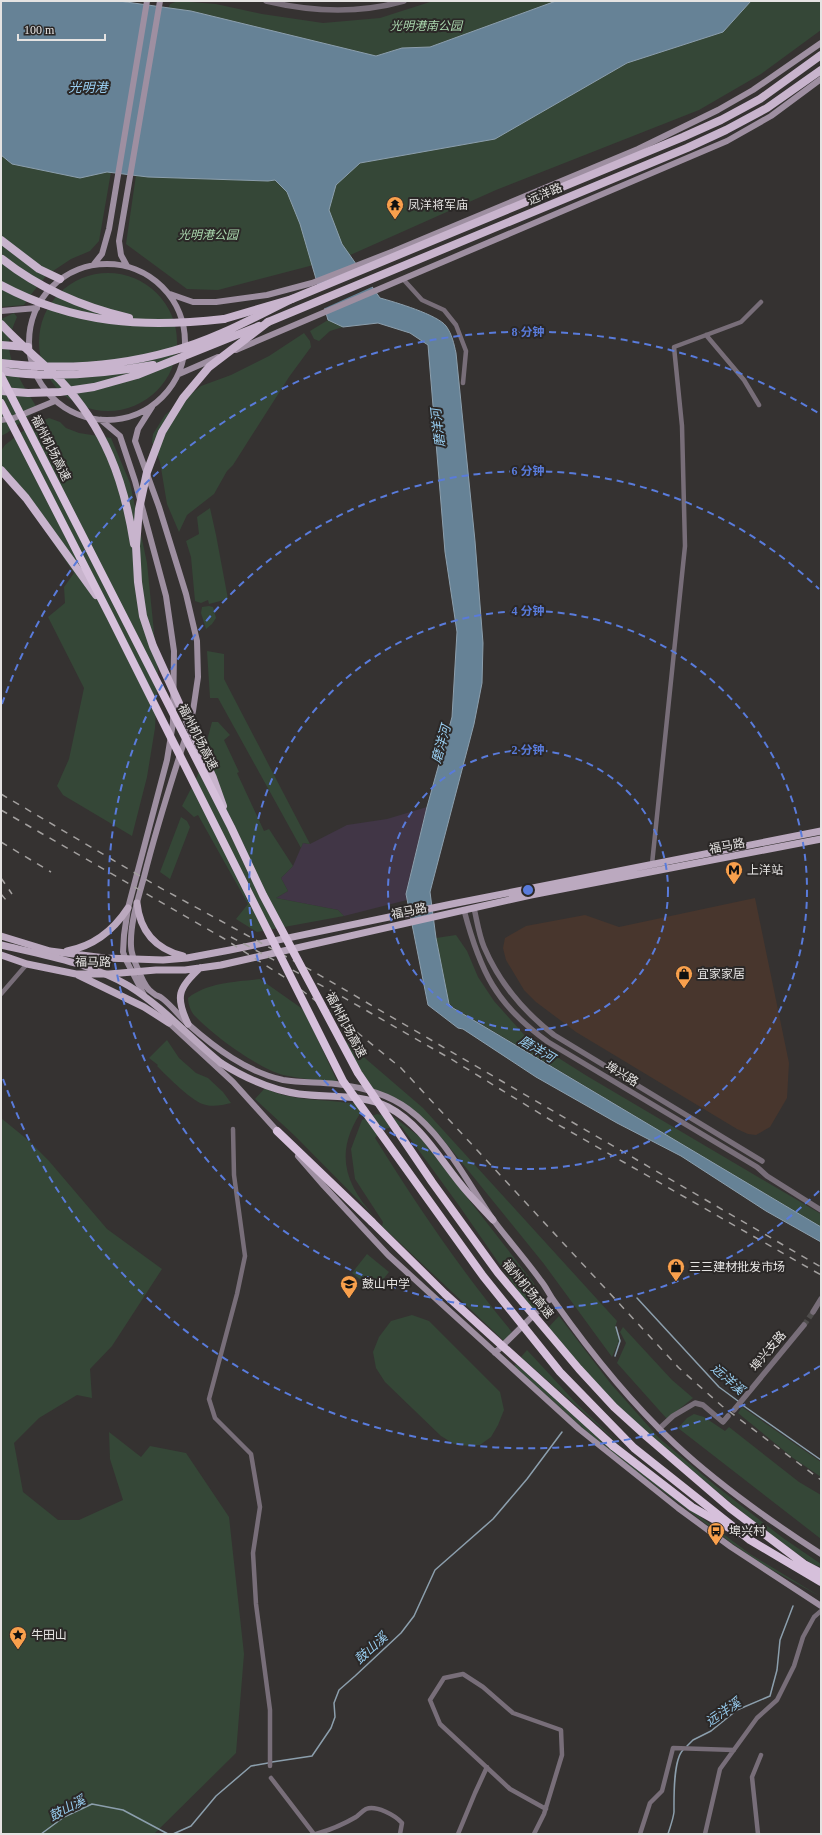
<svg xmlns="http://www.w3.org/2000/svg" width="822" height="1835" font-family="'Times New Roman','Noto Sans SC',serif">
  <rect width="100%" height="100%" fill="#353231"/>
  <path fill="#48362d" d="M755,898l34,165 -2,35 -17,29 -14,8 -8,-1 -11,-5 -161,-97 -40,-30 -12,-12 -18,-30 -3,-12 2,-10 21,-12 59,-11 34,12z"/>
  <path fill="#413646" d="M427,807l-21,87 1,6 -63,16 -6,-6 -62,-12 12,-7 -7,-13 12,-12 10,-23 7,1 37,-19 40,-6z"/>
  <path fill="#354737" d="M178,1l38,3 46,10 61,9 57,-5 53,-17h123l-126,46 -28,1 -26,8 -185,-45 -23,-2 2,-5z
    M751,1h70v29l-60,44 -62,36 -203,80 -148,66 -130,34 -31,-1 -61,-45 10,-69 132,6 155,-30 71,-12 133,-76 96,-31z
    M1,155l11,9 99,8 -12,69 -9,10 -19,8 -24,16 -14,17 -9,13 -23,2z
    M39 342a69 69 0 1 1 138 0a69 69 0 1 1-138 0Z
    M14,313l3,4c-3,7 -7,17 -8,24 -2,22 18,50 29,68l-31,24 -6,3v-117z
    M328,320l15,7 -13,4 -11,10 -5,-2 -4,-8z
    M304,333l6,8 1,6 -22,30 -56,88 -6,6 -13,23 -27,21 -8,17 -12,-28 -7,-42 -8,-20 1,-8 12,-19 36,-29 30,-11 38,-19z
    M49,418l11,4 6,6 13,5 32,5 19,45 17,80 11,109 -3,56 -8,49 -15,59 -69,-41 -6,-9 12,-27 15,-71 -36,-71 17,-14 -1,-16 10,-14 -41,-60 -32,-40v-22l4,-6 26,-20z
    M210,508l6,27 12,64 -19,5 -1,-4 -7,3 -6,-2 -4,-44 -5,-16 13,-7 -2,-17z
    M209,606l4,1 3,11 -4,6 -6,5 -5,-16 1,-6z
    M207,651l17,3v25l86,165 -7,-1 -2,5 -83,-150h-8z
    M212,722h6l12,13 -6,5 15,32 -2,1 27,58 5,-2 24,37 -12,12 7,13 -12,7 62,12 6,6 -87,16 -21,-13 12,-15 -50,-89 -4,2 -12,-11 15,-29z
    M181,817l6,4 3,6 -20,52 -10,-7z
    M456,935l11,16 11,26 16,24 33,37 60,38 234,138v13l-370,-221 -3,-5 -12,-63z
    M260,979l44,31 34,73c-18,-3 -37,-4 -55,-8 -25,-7 -69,-39 -87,-58 -5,-4 -8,-13 -8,-19 20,-16 48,-16 72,-19z
    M167,1040l12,18 17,15 12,5 15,14 8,11c-8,2 -17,4 -25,2 -13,-2 -39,-29 -49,-39l1,-1 -9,-7z
    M344,1040l79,68 194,213 -2,6 4,14 -7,16 -68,-93 -107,-132 -25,-19 -39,-22 -26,-43z
    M265,1088c27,15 70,10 100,18 -30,42 -24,74 10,111l-80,-81 -40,-37z
    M377,1114l18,4 25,19 116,149 6,14 -10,11 -72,-104 -59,-81 -18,3 -8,9c43,69 85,131 137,194l-8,9 -122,-115 1,-4 -28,-43 -4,-30 11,-29z
    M1,1118l27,22 21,21 58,68 55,40 -50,77 -22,23 2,29 -15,-3 -38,23 -25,25 9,49 35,28h21l44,-20 -13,-41 -1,-27 32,25 9,-11 36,7 43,64 15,137 -8,99 -82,81h-153z
    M367,1254l22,18 -15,19 -22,-18z
    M412,1315l17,6 71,71 4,18 -6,15 -7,12 -11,8 -11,1 -15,-2 -13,-8 -56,-54 -9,-14 -3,-16 6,-15 12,-16z
    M559,1316l52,68 48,54 57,48 67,52 38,26v3l-9,-3 -47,-33 -113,-93 -51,-48 -54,-61z
    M623,1327l49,53 21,18 -26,21 -50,-56 9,-20 -6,-11z
    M527,1350l49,53 52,49 -107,-95z
    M516,1364l107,95 127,95 71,43 -56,-31 -35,-24 -128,-97 -88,-79z
    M742,1407l79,55v15l-28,-19 -55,-45z
    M694,1414l10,3 21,14 4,-4 70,55 22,13v44l-143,-111 9,-10z"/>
  <path fill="#668296" stroke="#8c9fad" d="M1,1h118l72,10 185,45 26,-8 28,-1 126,-46h195l-28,31 -96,31 -132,76 -135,24 -24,22 -7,25 13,34 38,54c15,4 58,17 66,28 6,8 8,18 10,27l19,188 8,102 -1,40 -8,41 -44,168 6,46 13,66 4,4 368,219v15l-55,-31 -85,-55 -64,-33 -81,-46 -73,-48 -5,-1 -30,-23 -22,-111 21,-87 25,-90 5,-85 -12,-80 -17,-207 -18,-12 -32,-10 -35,4 -15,-7 -28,-96 -13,-32 -12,-12 -7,1 -120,-4 -41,-5 -27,6 -68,-14 -11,-9z"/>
  <path fill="#353231" d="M361,268l13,18 -51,23 -7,-22z"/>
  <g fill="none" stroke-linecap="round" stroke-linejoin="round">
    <path stroke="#8c9fad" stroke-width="1.5" d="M637,1298l82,89 19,14
      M615,1356l5,-15 -4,-14
      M741,1404l80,56
      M687,1746l6,-6 18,-9 26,-21 33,-14 7,-26 3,-30 13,-34
      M272,1762l40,-6 19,-28 4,-11 -1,-14 5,-13 16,-14 46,-43 13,-17 21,-46 58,-51 34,-40 35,-47
      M41,1834l23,-17 28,-13 31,6 45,24
      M173,1834l18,-8 25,-30 35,-30 17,-3
      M668,1834c2,-7 5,-14 6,-22 0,-14 -1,-52 9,-62"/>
    <path stroke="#4f4d4c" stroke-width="5.5" stroke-dasharray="5.5 3" stroke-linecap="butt" d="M804,1325l9,-13"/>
    <path stroke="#786e79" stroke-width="4.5" d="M403,279l19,21 22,10 12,15 10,26 -3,32
      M706,335l38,45 15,25
      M652,864l33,-318 -3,-120 -8,-79 67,-25 20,-20
      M1,994l26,-30
      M233,1129l1,46 11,81 -8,38 -28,105 6,19 36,36 9,53 -7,46 3,51 14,106v56
      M271,1778l43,56
      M316,1834c14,-4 28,-10 40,-17 3,-2 6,-6 10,-8 10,-4 29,6 36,14l-2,11
      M458,1834l17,-41 12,-26
      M534,1834l10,-20 18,-59 -1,-25 -48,-17 -30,-26 -20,-13 -19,4 -14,22 10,24 70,65 36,20
      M640,1834l10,-31 12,-12 11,-43 61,2
      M705,1834l15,-65 37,-51 20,-18 17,-34 9,-29 11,-20 7,-6
      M758,1834l-6,-57 9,-22"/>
    <path stroke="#786e79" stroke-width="5.5" d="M266,1c46,11 92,13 138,0
      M474,908c3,13 5,27 10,39 15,35 40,65 70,88l208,126
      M464,910c16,61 32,95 84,132l209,125 10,9 54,34
      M813,1312l8,-13
      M734,1410l70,-85
      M659,1429l14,-13 22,-13 8,2 20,17 5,-6"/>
    <path stroke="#9e8fa1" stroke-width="6" d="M29 342a78 78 0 1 1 156 0a78 78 0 1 1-156 0Z
      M94,264l8,-10 7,-25 38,-228
      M127,266l-6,-11 -2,-14 41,-240
      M170,294l23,8h23l51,-7 45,-12 82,-32 244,-102 80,-39 35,-20 68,-47
      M1,311l36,-3
      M236,350l491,-209 44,-25 50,-37
      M179,374l39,-17
      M152,407l-14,22 -3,12 24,66 27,87 11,47 1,36 -5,34 -4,16
      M1,420l13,-2 41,-17
      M101,420l19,16 15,45 31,115 8,55 -1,72 -6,37 -39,148 -4,27 -1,17 3,8 18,35
      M186,736c-15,46 -30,93 -42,141 -6,22 -14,46 -13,69 0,9 5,19 9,28 3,7 6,15 13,19 6,5 4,1 10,6 9,7 16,17 25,25 27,24 59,48 95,56 18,3 36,2 53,4 25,3 52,10 72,25 37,27 60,75 86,112 15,20 32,39 47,60 5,6 8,13 13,20 36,51 76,101 121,143 45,42 95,77 146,110
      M166,1020l67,62 46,51
      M298,1156l26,30 64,69 191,174 99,79 53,39 90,59
      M495,1353l56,-55"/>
    <path stroke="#bba9bf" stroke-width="7" d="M137,903c3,29 19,46 46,53
      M1,936l49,15 55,7 58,2 24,-2 43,-8 222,-46 369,-73
      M67,951c27,-5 46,-20 61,-43
      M1,955l26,9 49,10h33l47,-4h29l36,-5 310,-70 290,-56
      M78,975l66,32 25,16
      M188,1024c-13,-27 -10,-36 12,-56
      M221,1063c24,15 49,27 78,31 30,4 61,-1 89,13 36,19 54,57 80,86 8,9 17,18 25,27"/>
    <path stroke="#c8b4cd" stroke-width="8" d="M1,240l38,29 21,10
      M224,319l68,-20 391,-162 38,-17 39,-21 61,-44
      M268,322l419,-174 39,-18 41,-22 54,-38
      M1,345l27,2
      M1,470l25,28 70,97"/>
    <path stroke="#d6c0db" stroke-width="8" d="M277,1131l95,91
      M613,1446l79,61 46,26"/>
    <path stroke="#a29f9e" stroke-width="1.5" stroke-dasharray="7 7" stroke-linecap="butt" d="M1,794l156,92 159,87 505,294
      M1,810l222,128 64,41 71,54 43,35 278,300 43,38 99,74
      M1,842l50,30
      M1,878l11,16
      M1,894l5,6
      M231,937l110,59 110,63 106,65 264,151"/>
    <path stroke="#bba9bf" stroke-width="7" d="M1,945c43,10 89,18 128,41 34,21 61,52 92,77"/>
    <path stroke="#c8b4cd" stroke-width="8" d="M2,259c38,30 80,48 127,59
      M1,285c73,39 143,43 223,34
      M1,324c18,20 40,37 59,56 45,48 64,100 74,164
      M1,363c58,7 115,4 171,-12 42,-11 81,-33 120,-52
      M1,371c51,8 102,3 152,-6
      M1,391l27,2 32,-1 34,-5 43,-12 122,-49
      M223,806l-10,-28 -60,-132 -10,-30 -5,-34 -2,-36 3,-37 8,-37 15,-40 21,-34 26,-31 59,-45"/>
    <path stroke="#d6c0db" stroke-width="8" d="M1,376l230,451 32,68 95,178 74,109 66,91 81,96 35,38 32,29 84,72 74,56 17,9
      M1,403l109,213 233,465 140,195 77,96 74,76 116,92 71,42
      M372,1222l73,72 168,152"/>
  </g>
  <g fill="none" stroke="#597bdb" stroke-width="2" stroke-dasharray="7 5">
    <circle cx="528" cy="890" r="140"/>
    <circle cx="528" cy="890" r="279"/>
    <path d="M819 1191A419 419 0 1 1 819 589"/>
    <path d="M820 1366A558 558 0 0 1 2 1076M2 704A558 558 0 0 1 820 414"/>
  </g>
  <defs>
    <symbol id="temple-pin" viewBox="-11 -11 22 30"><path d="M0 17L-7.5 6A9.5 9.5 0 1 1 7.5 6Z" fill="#f9a04c" stroke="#2b2827"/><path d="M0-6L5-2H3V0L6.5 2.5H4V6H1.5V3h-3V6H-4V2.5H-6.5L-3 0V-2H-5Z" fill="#111"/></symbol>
    <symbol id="metro-pin" viewBox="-11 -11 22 30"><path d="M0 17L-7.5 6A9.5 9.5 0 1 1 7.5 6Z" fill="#f9a04c" stroke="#2b2827"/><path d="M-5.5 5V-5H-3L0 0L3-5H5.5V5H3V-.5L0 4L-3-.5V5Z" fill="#111"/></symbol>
    <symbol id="shop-pin" viewBox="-11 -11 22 30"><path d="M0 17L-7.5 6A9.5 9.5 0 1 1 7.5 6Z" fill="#f9a04c" stroke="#2b2827"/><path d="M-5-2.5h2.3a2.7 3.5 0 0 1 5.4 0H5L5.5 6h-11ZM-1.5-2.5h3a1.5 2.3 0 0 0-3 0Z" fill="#111"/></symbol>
    <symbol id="school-pin" viewBox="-11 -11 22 30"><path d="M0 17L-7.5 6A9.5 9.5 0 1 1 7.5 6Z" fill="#f9a04c" stroke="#2b2827"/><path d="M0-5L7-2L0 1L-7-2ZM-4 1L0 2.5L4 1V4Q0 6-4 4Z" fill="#111"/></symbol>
    <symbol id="bus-pin" viewBox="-11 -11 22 30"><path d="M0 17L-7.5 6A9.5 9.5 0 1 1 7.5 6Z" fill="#f9a04c" stroke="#2b2827"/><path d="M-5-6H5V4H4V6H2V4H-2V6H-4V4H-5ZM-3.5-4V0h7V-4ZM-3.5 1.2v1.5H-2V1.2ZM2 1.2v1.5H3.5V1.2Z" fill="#111"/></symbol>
    <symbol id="sight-pin" viewBox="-11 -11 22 30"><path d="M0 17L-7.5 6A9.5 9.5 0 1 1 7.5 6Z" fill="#f9a04c" stroke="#2b2827"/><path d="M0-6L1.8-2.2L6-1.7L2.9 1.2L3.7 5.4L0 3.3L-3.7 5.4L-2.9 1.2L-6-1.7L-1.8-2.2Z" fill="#111"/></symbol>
  </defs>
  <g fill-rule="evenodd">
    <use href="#temple-pin" x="385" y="195" width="20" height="27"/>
    <use href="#metro-pin" x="724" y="860" width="20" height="27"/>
    <use href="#shop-pin" x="674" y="964" width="20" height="27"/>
    <use href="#shop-pin" x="666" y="1257" width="20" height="27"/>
    <use href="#school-pin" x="339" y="1274" width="20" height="27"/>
    <use href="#bus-pin" x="706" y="1521" width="20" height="27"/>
    <use href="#sight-pin" x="8" y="1625" width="20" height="27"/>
  </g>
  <g text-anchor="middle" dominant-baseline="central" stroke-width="4" stroke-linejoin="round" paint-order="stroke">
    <g font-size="12" font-style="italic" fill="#aad7ae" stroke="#2b2827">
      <text x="426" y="26">光明港南公园</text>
      <text x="208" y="235">光明港公园</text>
    </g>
    <g font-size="12" fill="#e5e3e2" stroke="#2b2827">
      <text transform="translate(545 194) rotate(-23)">远洋路</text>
      <text transform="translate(51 448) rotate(63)">福州机场高速</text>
      <text transform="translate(198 737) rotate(63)">福州机场高速</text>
      <text transform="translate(727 846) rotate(-11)">福马路</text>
      <text transform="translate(409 911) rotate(-12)">福马路</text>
      <text transform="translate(93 962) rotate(1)">福马路</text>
      <text transform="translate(346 1025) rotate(62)">福州机场高速</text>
      <text transform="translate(622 1074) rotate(31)">埠兴路</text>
      <text transform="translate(528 1289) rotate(50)">福州机场高速</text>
      <text transform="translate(768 1351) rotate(-50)">埠兴支路</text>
    </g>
    <g font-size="12" fill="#e5e3e2" stroke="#2b2827" text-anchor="start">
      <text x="408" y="205">凤洋将军庙</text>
      <text x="747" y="870">上洋站</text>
      <text x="697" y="974">宜家家居</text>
      <text x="689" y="1267">三三建材批发市场</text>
      <text x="362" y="1284">鼓山中学</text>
      <text x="729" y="1531">埠兴村</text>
      <text x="31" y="1635">牛田山</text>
    </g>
    <g font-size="13" font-style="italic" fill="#98cdf0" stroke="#2b2827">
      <text x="88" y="87">光明港</text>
      <text transform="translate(438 428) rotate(-97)">磨洋河</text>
      <text transform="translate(441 744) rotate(-74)">磨洋河</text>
      <text transform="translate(537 1049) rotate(31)">磨洋河</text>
      <text transform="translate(728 1379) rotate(41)">远洋溪</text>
      <text transform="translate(371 1648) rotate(-42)">鼓山溪</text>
      <text transform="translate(723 1712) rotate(-34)">远洋溪</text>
      <text transform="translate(67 1808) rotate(-28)">鼓山溪</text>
    </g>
  </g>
  <circle cx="528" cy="890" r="6" fill="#597bdb" stroke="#2b2827" stroke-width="2"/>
  <g font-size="12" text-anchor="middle" font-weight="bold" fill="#597bdb" stroke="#2b2827" stroke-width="4" stroke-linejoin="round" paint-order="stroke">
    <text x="528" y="336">8 分钟</text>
    <text x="528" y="475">6 分钟</text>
    <text x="528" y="615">4 分钟</text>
    <text x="528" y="754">2 分钟</text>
  </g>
  <rect width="822" height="1835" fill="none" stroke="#e5e3e2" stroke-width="4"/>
  <path d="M18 34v6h87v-6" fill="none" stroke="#e5e3e2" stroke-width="2"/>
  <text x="24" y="34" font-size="12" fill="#e5e3e2" stroke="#2b2827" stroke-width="3" paint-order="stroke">100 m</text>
</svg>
